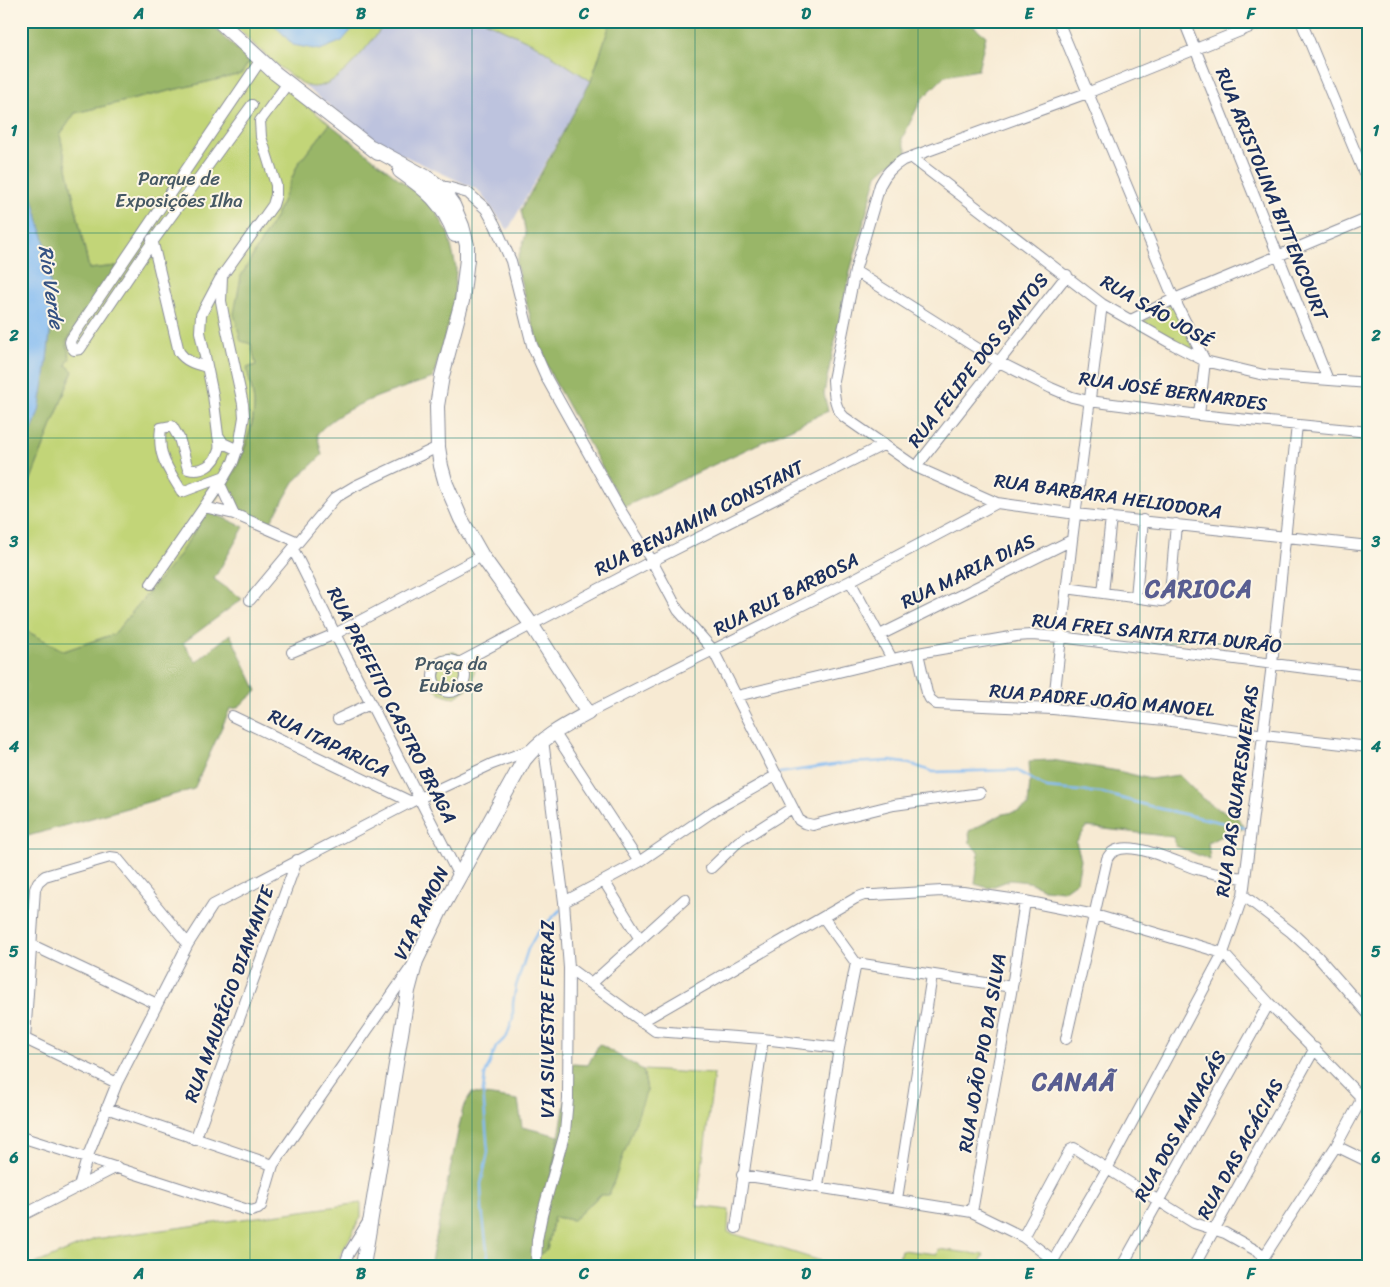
<svg xmlns="http://www.w3.org/2000/svg" width="1390" height="1287" font-family="Sriracha,sans-serif">
  <rect width="100%" height="100%" fill="#fcf5e5"/>
  <filter id="ink" filterUnits="userSpaceOnUse"><feTurbulence type="fractalNoise" baseFrequency=".02" numOctaves="2"/><feDisplacementMap in="SourceGraphic" scale="10" xChannelSelector="R" yChannelSelector="G"/><feConvolveMatrix kernelMatrix="1 2 1 2 8 2 1 2 1" color-interpolation-filters="sRGB"/></filter>
  <filter id="wash" filterUnits="userSpaceOnUse"><feTurbulence type="fractalNoise" baseFrequency=".0096" numOctaves="4" result="noise"/><feDisplacementMap in="SourceGraphic" scale="20" xChannelSelector="R" yChannelSelector="G"/><feGaussianBlur stdDeviation="1.12" result="paint"/><feColorMatrix in="noise" values="0 0 0 0 0 0 0 0 0 0 0 0 0 0 0 0 0 1.4 0 .05"/><feComposite in="paint" operator="in"/></filter>
  <g filter="url(#wash)">
    <rect width="100%" height="100%" fill="#f7ead3"/>
    <path fill="#bdc3de" d="M387,21h98l51,24 55,36 -83,149 -30,-40 -97,-45 -77,-59 11,2 52,-42z"/>
    <path fill="#c2d578" stroke="#6e826b" d="M230,21h157c-16,20 -46,65 -73,66 -17,1 -70,-52 -84,-66z
      M485,21h126l-20,60 -55,-36z
      M250,61l80,63 -32,40 -22,52 -35,60 15,89 -9,3c2,11 6,23 7,35 1,18 -11,51 -19,68l-58,87 -63,76 -50,17 -43,-23v-128l3,-3 49,-126 -7,-6v-23l50,-76 -27,3 -29,-134 15,-22 166,-39z
      M1173,303l22,49 -55,-28z
      M454,652l15,8 6,8 -3,18 -17,11c-35,-4 -38,-40 -1,-45z
      M643,1070l71,4 -17,132 32,4 -1,22 109,34h-299v-11l9,-5 7,-33 19,3 27,-25 47,-105z
      M361,1203v14l-26,49h-305l65,-27z
      M938,1249l46,6 -6,11h-81l4,-16 36,4z"/>
    <path fill="#99b668" stroke="#5a7263" d="M21,21h186l43,40 -9,13 -166,39 -15,22 29,134 28,-3 -51,76 4,16 -4,7 7,6 -49,126 -3,3v-48l8,-13 16,-63 8,-68 -32,-155z
      M611,21h356l19,15 -8,34 -33,6 -24,24 -19,39 6,15c-13,5 -21,11 -31,21l-26,93 -25,115 -2,11 4,17 -204,96 -72,-130 -11,-26 -9,-28 -16,-59 10,-30 -5,-24 70,-129z
      M330,124l103,82 15,27 8,34 -2,37 -21,74c-37,13 -89,25 -116,56l5,21 -28,27 -25,43 -33,-13 -6,-12 -4,-15c14,-20 29,-58 28,-82 -1,-12 -5,-24 -7,-35l9,-3 -5,-21 -10,-3 -7,-27 7,-38 35,-60 22,-52z
      M21,314l5,16 -2,23 3,22 -6,16z
      M208,511l36,16 -30,52 28,20 -59,44 13,19 34,-28 27,57 -20,17 -7,1 -36,80 -173,49v-210l43,23 50,-17 63,-76z
      M1052,760l66,11 32,8 29,-4 24,24 15,10 18,7 10,12 -19,5 -19,10 2,17 -34,-14 -3,-9 -86,-10 -11,15 5,17 -4,22 -14,10 -19,-2 -15,-7 -19,-2 -21,8 -14,-4 4,-31 -9,-10 -1,-12 34,-17 17,-3 8,-5 2,-26 -1,-19z
      M599,1044l44,26 4,20 -38,105h-9l-27,25 -19,-3 -7,33 -9,5 34,-191 16,1z
      M472,1093l46,7 4,27 37,9 -27,130h-102l33,-158z"/>
    <path fill="#83bbf3" stroke="#4f75a8" d="M271,21h88l-17,20 -22,9 -27,-5z
      M21,153l25,95 7,60 -8,68 -6,35 -10,28 -8,13v-62l6,-15 -3,-22 2,-23 -5,-16z"/>
    <g fill="none" stroke-linecap="round" stroke-linejoin="round">
      <path stroke="#83bbf3" stroke-width="2.5" d="M779,773l68,-10 44,-2 20,3 22,8 83,-2 31,18 55,5 55,15 89,20
        M671,834l33,-22
        M489,1266l-7,-57 -1,-25 7,-32 -5,-60 2,-17 11,-28 11,-11 6,-18v-15l3,-17 12,-37 9,-16 23,-23"/>
    </g>
  </g>
  <g filter="url(#ink)">
    <g fill="none" stroke-linecap="round" stroke-linejoin="round">
      <defs>
        <path id="minor" d="M1058,21l116,278 31,62 -6,54
          M1184,21l144,359
          M1265,21l-178,72 -184,67c-11,7 -17,13 -23,25l-25,86 -22,109c1,14 1,27 11,37l72,50 81,36 79,11 293,32
          M1301,21l68,164
          M252,105l-99,136 -69,102 -4,6 -6,1 -3,-4 -1,-4 1,-3 189,-278
          M911,157l191,147 72,41 31,16 59,14 105,8
          M437,187h10l21,6 18,16 9,16 16,36 21,84 15,34 72,129 33,53 26,49 35,40 86,170 5,3 9,2 81,-20 86,-12
          M152,239l27,113c7,10 17,12 28,15
          M855,271l144,91 52,26 21,9 17,4 110,14 170,17
          M220,279l-19,36 -1,17 13,63 5,40 5,8 15,7
          M1131,320l43,-21 195,-81
          M218,435c1,5 2,11 1,15 -4,14 -17,23 -31,19l-9,-31 -7,-12 -11,2c-4,29 7,40 21,64l43,-16
          M916,467l151,-192
          M220,484l14,30
          M204,507l30,7 64,28
          M293,549l42,85 124,242
          M850,581l42,78
          M151,584l69,-100 13,-22 7,-21 4,-24 -1,-13 -19,-87 -3,-16 1,-25 51,-71 3,-10v-10l-15,-48 -1,-16 28,-38
          M1066,588l96,13 4,-1 4,-5 6,-71
          M1103,593l8,-76
          M1136,597l7,-77
          M250,600l85,-102 20,-12 83,-39
          M880,635l192,-95
          M292,652l43,-18 147,-78
          M918,653l9,40 3,6 6,5 117,5 112,11 99,15 105,12
          M433 676a16 16 0 1 1 32 0a16 16 0 1 1-32 0Z
          M459,663l193,-102 231,-116
          M737,696l181,-43 98,-17 15,-1 29,2 309,39
          M1053,709l19,-169 30,-236
          M588,713l262,-132 147,-78
          M232,716l179,86
          M338,719l32,-15
          M554,732l85,130
          M711,868l27,-26 54,-34
          M604,881l36,58
          M1243,895l48,37 27,25 51,58
          M564,902l75,-40 76,-52 62,-35
          M823,917l33,46 156,24
          M32,945l125,59
          M569,968l86,63 108,8 76,9
          M591,984l94,-85
          M641,1022l215,-124 8,-3h10l68,-4 21,1 62,9 70,14 128,38 46,50 90,92 1,7 -24,44 -78,120
          M21,1037l96,46
          M25,1038l10,-149 3,-7 7,-6 65,-19 7,1 71,86
          M1066,1039l41,-180c12,-27 72,5 90,10 16,5 31,7 47,9
          M106,1108l167,57
          M21,1137l230,74 7,-2 3,-3 12,-41 139,-199
          M195,1140l102,-280
          M1336,1146l33,16
          M742,1175l230,37 51,25 30,23
          M79,1186l8,-28 30,-75 71,-139 25,-39 198,-103 81,-38 41,-15
          M818,1186l21,-138 17,-85
          M897,1199l35,-224
          M972,1212l40,-225 13,-86
          M21,1216l96,-49
          M736,1228l27,-189
          M1023,1237l47,-87 4,-2 120,75 31,10 39,22
          M344,1266l5,-13 19,-31
          M536,1266l1,-26 5,-25 23,-83 3,-33 1,-131 -5,-66 -21,-162
          M1050,1266l57,-97 116,-216 20,-58 29,-231 25,-239
          M1122,1266l147,-263
          M1194,1266l121,-218"/>
        <path id="major" d="M219,21l56,52 103,80
          M400,171c27,19 43,32 55,64
          M363,1266l45,-275 8,-30 24,-50 84,-151c17,-22 40,-34 64,-47l-57,-89 -49,-68 -21,-37 -15,-35 -5,-18 -3,-19 -1,-41 5,-30 20,-75 5,-42v-14l-5,-19 -9,-21 -13,-18 -14,-10 -55,-30"/>
      </defs>
      <use href="#minor" stroke="#898c98" stroke-width="12"/>
      <use href="#major" stroke="#898c98" stroke-width="16"/>
      <use href="#minor" stroke="#fff" stroke-width="10"/>
      <use href="#major" stroke="#fff" stroke-width="14"/>
    </g>
  </g>
  <path fill="none" stroke="#0f766e" stroke-width="1" stroke-opacity="0.55" d="M250,21v1245M472,21v1245M695,21v1245M918,21v1245M1140,21v1245M21,233h1348M21,438h1348M21,644h1348M21,849h1348M21,1054h1348"/>
  <g text-anchor="middle" dominant-baseline="central" stroke-width="4" stroke-linejoin="round" paint-order="stroke">
    <g font-size="19" fill="#455864" stroke="#fcf5e5">
      <text x="179" y="178">Parque de<tspan x="179" dy="22">Exposições Ilha</tspan></text>
      <text x="451" y="663">Praça da<tspan x="451" dy="22">Eubiose</tspan></text>
    </g>
    <g font-size="19" fill="#1b2f5e" stroke="#fcf5e5">
      <text transform="translate(1272 194) rotate(68)">RUA ARISTOLINA BITTENCOURT</text>
      <text transform="translate(1157 311) rotate(30)">RUA SÃO JOSÉ</text>
      <text transform="translate(978 360) rotate(-52)">RUA FELIPE DOS SANTOS</text>
      <text transform="translate(1173 391) rotate(8)">RUA JOSÉ BERNARDES</text>
      <text transform="translate(1108 496) rotate(8)">RUA BARBARA HELIODORA</text>
      <text transform="translate(699 518) rotate(-27)">RUA BENJAMIM CONSTANT</text>
      <text transform="translate(968 571) rotate(-26)">RUA MARIA DIAS</text>
      <text transform="translate(786 594) rotate(-27)">RUA RUI BARBOSA</text>
      <text transform="translate(1157 633) rotate(6)">RUA FREI SANTA RITA DURÃO</text>
      <text transform="translate(1102 700) rotate(5)">RUA PADRE JOÃO MANOEL</text>
      <text transform="translate(392 705) rotate(63)">RUA PREFEITO CASTRO BRAGA</text>
      <text transform="translate(329 743) rotate(26)">RUA ITAPARICA</text>
      <text transform="translate(1237 791) rotate(-82)">RUA DAS QUARESMEIRAS</text>
      <text transform="translate(421 913) rotate(-64)">VIA RAMON</text>
      <text transform="translate(229 994) rotate(-70)">RUA MAURÍCIO DIAMANTE</text>
      <text transform="translate(547 1019) rotate(-90)">VIA SILVESTRE FERRAZ</text>
      <text transform="translate(982 1053) rotate(-80)">RUA JOÃO PIO DA SILVA</text>
      <text transform="translate(1180 1126) rotate(-61)">RUA DOS MANACÁS</text>
      <text transform="translate(1240 1149) rotate(-61)">RUA DAS ACÁCIAS</text>
    </g>
    <g font-size="20" font-style="italic" fill="#355283" stroke="#fcf5e5">
      <text transform="translate(51 287) rotate(82)">Rio Verde</text>
    </g>
    <g font-size="24" font-weight="bold" letter-spacing="1" fill="#595e91" stroke="#fcf5e5">
      <text x="1199" y="589">CARIOCA</text>
      <text x="1074" y="1082">CANAÃ</text>
    </g>
  </g>
  <rect width="1390" height="1287" fill="none" stroke="#fcf5e5" stroke-width="55"/>
  <rect x="28" y="28" width="1334" height="1232" fill="none" stroke="#0f766e" stroke-width="2"/>
  <g font-size="16" text-anchor="middle" font-weight="bold" fill="#0f766e">
    <text x="139" y="19">A</text>
    <text x="361" y="19">B</text>
    <text x="584" y="19">C</text>
    <text x="806" y="19">D</text>
    <text x="1029" y="19">E</text>
    <text x="1251" y="19">F</text>
    <text x="14" y="136">1</text>
    <text x="1376" y="136">1</text>
    <text x="14" y="341">2</text>
    <text x="1376" y="341">2</text>
    <text x="14" y="547">3</text>
    <text x="1376" y="547">3</text>
    <text x="14" y="752">4</text>
    <text x="1376" y="752">4</text>
    <text x="14" y="957">5</text>
    <text x="1376" y="957">5</text>
    <text x="14" y="1163">6</text>
    <text x="1376" y="1163">6</text>
    <text x="139" y="1279">A</text>
    <text x="361" y="1279">B</text>
    <text x="584" y="1279">C</text>
    <text x="806" y="1279">D</text>
    <text x="1029" y="1279">E</text>
    <text x="1251" y="1279">F</text>
  </g>
</svg>
